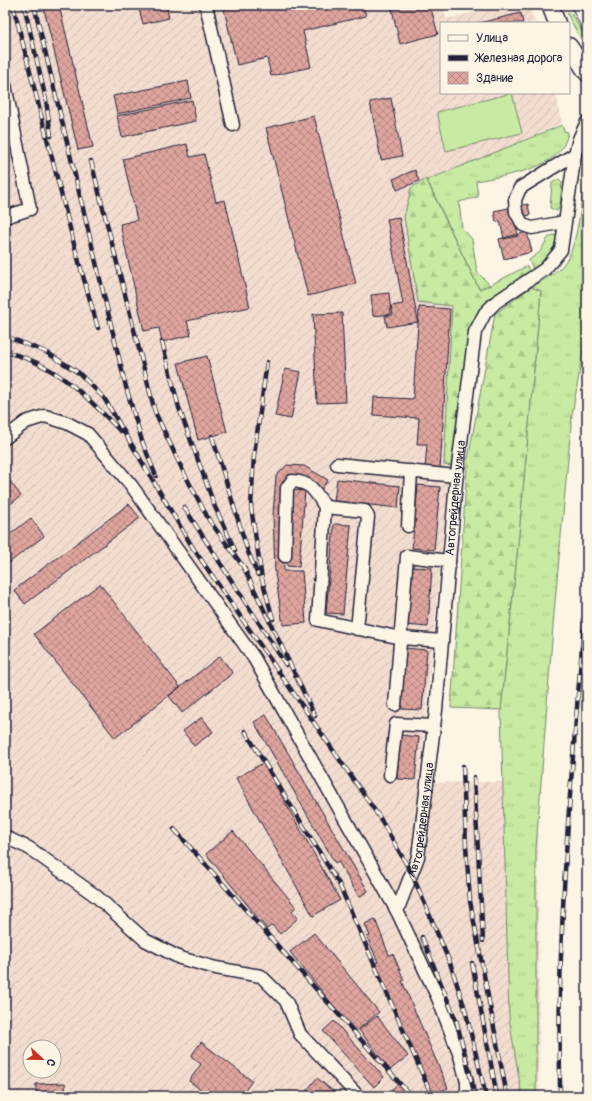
<svg xmlns="http://www.w3.org/2000/svg" width="592" height="1101" font-family="Pangolin,sans-serif">
  <defs>
    <pattern id="industrial-furrows" width="10" height="10" patternUnits="userSpaceOnUse"><rect width="10" height="10" fill="#f3ddd0"/><path d="M-1 1l2-2M0 10L10 0M9 11l2-2" fill="none" stroke="#d0bdb4"/></pattern>
    <pattern id="grass-tufts" width="24" height="20" patternUnits="userSpaceOnUse"><rect width="24" height="20" fill="#c8eaa2"/><path d="M3 7l-1-3M5 7V3M7 7l1-3M15 17l-1-3M17 17v-4M19 17l1-3" fill="none" stroke="#acc88c"/></pattern>
    <pattern id="forest-firs" width="22" height="20" patternUnits="userSpaceOnUse"><rect width="22" height="20" fill="#c8eaa2"/><path d="M5 1l3.5 6h-7zM16 11l3.5 6h-7z" fill="#acc88c"/></pattern>
    <pattern id="building-cross-hatch" width="8" height="8" patternUnits="userSpaceOnUse"><rect width="8" height="8" fill="#dfa59e"/><path d="M0 0l8 8M0 8l8-8" fill="none" stroke="#b48682"/></pattern>
  </defs>
  <rect width="100%" height="100%" fill="#fcf5e5"/>
  <filter id="ink" filterUnits="userSpaceOnUse"><feTurbulence type="fractalNoise" baseFrequency=".025" numOctaves="2"/><feDisplacementMap in="SourceGraphic" scale="8" xChannelSelector="R" yChannelSelector="G"/><feConvolveMatrix kernelMatrix="1 2 1 2 8 2 1 2 1" color-interpolation-filters="sRGB"/></filter>
  <g filter="url(#ink)">
    <path fill="url(#industrial-furrows)" fill-rule="evenodd" d="M5,5h438l3,14 58,-14h25l6,18h-94v70h115l6,30 -146,65 49,122 -46,473 119,-2 1,315h-534zM30,1047h24v24h-24z"/>
    <path fill="url(#grass-tufts)" stroke="#75866e" d="M571,13l16,27v10l-20,-36z
      M562,125l2,6 4,1c-5,38 -62,43 -92,49l2,16 -19,5 3,26 10,11 5,33 13,13 -11,4 -52,-109z
      M587,162v167l-15,86 -18,198 -18,235v248h-14l-13,-78 -8,-308 17,-165 23,-254 -10,-4c12,-7 27,-14 35,-26 13,-18 17,-75 21,-99z
      M559,179l3,3 -2,24 -3,5 -7,-3 2,-25z
      M553,235l3,1c2,12 -15,26 -22,35l-5,-11 11,-8 8,-14z"/>
    <path fill="url(#forest-firs)" stroke="#75866e" d="M426,179l53,110 11,-4 37,-19 3,6 -43,28 -17,29 -14,128 12,2 27,-145 36,-27 10,4 -23,254 -17,165 -50,-2 16,-241 -23,-2 8,-159 -34,-4 -14,-85 7,-29z"/>
    <path fill="#c8eaa2" stroke="#75866e" d="M512,93l10,40 -76,18 -9,-39z"/>
    <path fill="url(#building-cross-hatch)" stroke="#22223b" d="M43,5h16l34,142 -15,3z
      M138,5h28l3,13 -26,6z
      M223,5h140l3,11 -63,15 8,36 -40,9 -4,-18 -30,7z
      M391,5h39l8,29 -38,10z
      M521,13l2,10h-44z
      M188,81l3,17 -74,16 -4,-18z
      M391,98l11,58 -21,4 -11,-58z
      M192,100l4,21 -74,16 -5,-21z
      M314,116l42,168 -48,12 -42,-168z
      M187,144l3,13 14,-3 12,48 9,-2 25,107 -63,14 4,14 -29,7 -3,-14 -15,3 -24,-107 17,-4 -14,-61z
      M415,170l4,11 -22,9 -4,-11z
      M528,204l2,11 -15,4 3,17 -14,3 -4,-18 -4,1 -2,-11z
      M399,217l19,105 -31,5 -2,-11 8,-1 -2,-9 12,-2 -16,-85z
      M527,232l5,20 -28,7 -5,-20z
      M389,293l2,21 -18,2 -2,-21z
      M419,307l31,2 -10,161 -15,-1 2,-25h-10l2,-26 -46,-3 1,-18 39,2z
      M342,313l4,89 -29,1 -4,-89z
      M207,356l20,76 -29,8 -20,-77z
      M285,369l16,3 -10,47 -16,-3z
      M287,465l17,1 24,14 -7,10 -21,-13h-12l-5,6 -2,32 3,56h18l4,52 -23,2 -8,-52 -2,-59 3,-38z
      M337,479l63,7 -2,22 -64,-7z
      M10,481l11,15 -16,12v-24z
      M418,485l22,2 -6,63 -22,-2z
      M293,490l12,1 -6,76 -12,-1z
      M129,504l11,14 -115,86 -11,-14z
      M31,518l13,18 -39,30v-28z
      M334,524l17,1 -8,89 -17,-1z
      M411,567l21,1 -4,59 -22,-2z
      M100,584l80,103 -65,51 -81,-104z
      M405,648l22,2 -5,60 -21,-1z
      M220,656l13,17 -51,40 -13,-17z
      M266,715l102,176 -9,6 -21,-36 -3,2 -81,-141z
      M202,717l11,15 -19,14 -11,-15z
      M400,735l19,2 -4,43 -18,-1z
      M263,763l77,137 -27,16 -77,-138z
      M233,831l63,76 -4,4 6,7 -18,16 -8,-9 -5,4 -61,-75z
      M375,919l14,36 4,-1 11,26 -2,1 46,107 -16,7 -57,-132 3,-1 -11,-25 3,-1 -5,-12z
      M314,933l65,79 -24,20 -65,-80z
      M377,1016l31,40 -18,14 -31,-40z
      M334,1021l50,56 -10,10 -51,-56z
      M201,1042l51,39 -11,15h-32l-20,-15 12,-17 -10,-8z
      M317,1078l22,18 -36,-1z
      M65,1083l1,13h-30v-12z
      M399,1083l12,13h-26z"/>
    <g fill="none" stroke-linecap="round" stroke-linejoin="round">
      <defs>
        <g id="minor">
          <path d="M206,5l27,120"/>
          <path d="M5,85l25,124 -25,8"/>
          <path d="M564,222l-32,6 -9,-3 -7,-13 -1,-12 5,-12 55,-34"/>
          <path d="M5,438l21,-16 19,-6 22,7 21,11 43,51 123,173 143,253 41,87 22,58 7,26v14"/>
          <path d="M337,464l119,12"/>
          <path d="M325,507l40,4 3,6 -11,112"/>
          <path d="M408,526l3,-55"/>
          <path d="M285,556l2,-68 5,-7c19,1 23,10 33,26l-7,113 83,18 41,3"/>
          <path d="M395,705l12,-149 42,5"/>
          <path d="M390,775l6,-51 38,2"/>
          <path d="M5,837l24,11 67,48 49,44 35,18 36,10 45,8 25,25 14,33 58,62"/>
          <path id="s1" d="M397,911l21,-54 18,-147 20,-228 19,-150 10,-19 11,-11 49,-33 16,-19 14,-96 4,-15 8,-17"/>
        </g>
        <path id="major" d="M550,5l7,18
          M569,46l18,27"/>
      </defs>
      <use href="#minor" stroke="#22223b" stroke-width="15"/>
      <use href="#major" stroke="#22223b" stroke-width="19"/>
      <use href="#minor" stroke="#fcf5e5" stroke-width="12"/>
      <use href="#major" stroke="#fcf5e5" stroke-width="16"/>
      <path stroke="#22223b" stroke-width="1" d="M570,5l17,34"/>
      <defs>
        <path id="rail" d="M13,5l62,243 23,80
          M24,5l22,95 5,36
          M34,5l92,382 16,54 14,35
          M91,161l64,251 29,61 25,47 36,49
          M5,336l41,16 33,21 25,25 89,150 187,270 32,56 38,89 15,46 21,87
          M162,342l17,66 36,99 20,43
          M5,352c48,10 83,45 115,79
          M267,362l-13,93 -3,52 11,72 11,40
          M212,436l36,116 10,23
          M184,507l102,158
          M242,564l73,152
          M245,731l94,153 93,212
          M463,766l3,80 4,55 37,195
          M474,777l9,164
          M174,829l237,267
          M422,937l35,86 18,73
          M472,963l25,133
          M560,1096c0,-35 -1,-71 0,-106 3,-134 16,-269 27,-403"/>
      </defs>
      <use href="#rail" stroke="#22223b" stroke-width="4.5"/>
      <use href="#rail" stroke="#fcf5e5" stroke-width="3" stroke-dasharray="9" stroke-linecap="butt"/>
    </g>
  </g>
  <g text-anchor="middle" dominant-baseline="central" stroke-width="3" stroke-linejoin="round" paint-order="stroke">
    <g font-size="12" fill="#22223b" stroke="#fcf5e5">
      <text stroke="none"><textPath href="#s1" startOffset="419">Автогрейдерная улица</textPath></text>
      <text stroke="none"><textPath href="#s1" startOffset="95">Автогрейдерная улица</textPath></text>
    </g>
  </g>
  <rect width="592" height="1101" fill="none" stroke="#fcf5e5" stroke-width="20"/>
  <rect x="10" y="10" width="572" height="1081" fill="none" stroke="#22223b" stroke-width="1.5" filter="url(#ink)"/>
  <rect x="440" y="22" width="130" height="72" fill="#fcf5e5" stroke="#a5a1a1"/>
  <rect x="448" y="35" width="20" height="6" fill="#fcf5e5" stroke="#a5a1a1"/>
  <text x="476" y="42" font-size="12" fill="#22223b">Улица</text>
  <rect x="448" y="55" width="20" height="6" fill="#22223b" stroke="#a5a1a1"/>
  <text x="476" y="62" font-size="12" fill="#22223b">Железная дорога</text>
  <rect x="448" y="72" width="20" height="12" fill="url(#building-cross-hatch)" stroke="#a5a1a1"/>
  <text x="476" y="82" font-size="12" fill="#22223b">Здание</text>
  <g transform="translate(42 1059) rotate(112)"><circle r="19" fill="#fcf5e5" stroke="#a5a1a1"/>
  <path d="M0-3L7 15L0 10L-7 15Z" fill="#c8321e"/>
  <text y="-6" font-size="11" font-weight="bold" text-anchor="middle" fill="#22223b">С</text>
  </g>
</svg>
